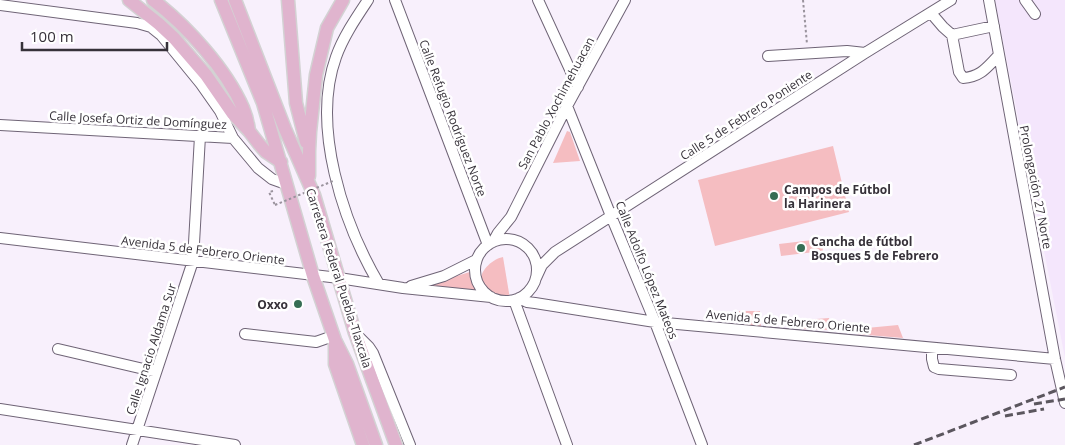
<svg xmlns="http://www.w3.org/2000/svg" width="1065" height="445" font-family="'Open Sans',sans-serif">
  <rect width="100%" height="100%" fill="#f8f0fc"/>
  <path fill="#f4e6fc" d="M995,0h70v358z"/>
  <path fill="#f5bdc1" d="M567,131l3,1 10,29 -27,2z
    M833,146l16,66 -134,34 -17,-66z
    M821,239l2,12 -42,5 -2,-12z
    M503,257l7,42c-9,0 -24,-2 -28,-12 -6,-14 10,-28 21,-30z
    M473,271l2,23 -41,-5v-6z
    M739,311h21l1,15 -21,-2z
    M829,318l2,12 -28,-1v-9z
    M898,325l5,13 -47,-4v-5z"/>
  <g fill="none" stroke-linecap="round" stroke-linejoin="round">
    <defs>
      <path id="minor" d="M368,0c-12,18 -25,37 -32,57 -25,69 7,166 43,227
        M395,0l93,245
        M538,0l40,87
        M989,0l66,359 10,44
        M1025,0l10,14
        M0,5l137,18 14,4 10,8 40,49 19,27 13,27 25,30 14,11 14,5
        M931,13l12,14 9,8 7,37 4,6c18,-1 24,-11 36,-23
        M952,35l42,-9
        M768,56l79,-5 18,2
        M567,106l44,110 44,106 47,123
        M0,125l233,13
        M0,238l339,40 64,10 88,9
        M475 270a31 31 0 1 1 62 0a31 31 0 1 1-62 0Z
        M493,242l5,-9 13,-16 56,-111 58,-106
        M536,278l6,-13 13,-13 310,-199 86,-53
        M411,286l33,-10 32,-16
        M519,298l8,4 8,1 120,19 400,37
        M514,300l53,145
        M355,333l14,14 4,6 37,92
        M245,334l71,8 17,-6
        M932,348v11l2,8 5,2 72,6
        M58,349l90,21 8,1
        M0,409l235,36
        M132,445l61,-184 7,-125"/>
      <path id="major" d="M129,0l30,24 15,14 32,37 27,39 16,17 10,13 7,8 15,10
        M153,0c34,26 73,69 90,108 3,7 5,15 6,23
        M221,0l42,103 50,173 22,64 12,24 29,81
        M235,0l50,129 29,66 41,138 41,112
        M288,0l8,103 10,39
        M309,176v-25l1,-19 6,-57 11,-47 16,-28
        M335,343v21l28,81"/>
    </defs>
    <use href="#minor" stroke="#6f6476" stroke-width="12"/>
    <use href="#major" stroke="#d3d2d3" stroke-width="15"/>
    <path stroke="#9a939d" stroke-width="2" stroke-dasharray="2.5 2.5" stroke-linecap="butt" d="M803,0l4,44
      M273,191l-4,1 6,13
      M850,241l48,-4"/>
    <use href="#minor" stroke="#fff" stroke-width="10"/>
    <use href="#major" stroke="#e0b4ce" stroke-width="12"/>
    <path stroke="#5b565e" stroke-width="3" stroke-dasharray="8 4" stroke-linecap="butt" d="M1034,404l31,-5
      M1005,416l39,-7
      M914,445l151,-58"/>
    <path stroke="#9a939d" stroke-width="2" stroke-dasharray="2.5 2.5" stroke-linecap="butt" d="M275,205l58,-24"/>
  </g>
  <g fill="#366d54" stroke="#fff" stroke-width="2">
    <circle cx="774" cy="196" r="5"/>
    <circle cx="801" cy="248" r="5"/>
    <circle cx="298" cy="304" r="5"/>
  </g>
  <g text-anchor="middle" dominant-baseline="central" stroke-width="5" stroke-linejoin="round" paint-order="stroke">
    <g font-size="12" fill="#363139" stroke="#fff">
      <text transform="translate(556 103) rotate(-62)">San Pablo Xochimehuacan</text>
      <text transform="translate(746 115) rotate(-33)">Calle 5 de Febrero Poniente</text>
      <text transform="translate(453 118) rotate(69)">Calle Refugio Rodríguez Norte</text>
      <text transform="translate(138 120) rotate(3)">Calle Josefa Ortiz de Domínguez</text>
      <text transform="translate(1036 187) rotate(79)">Prolongación 27 Norte</text>
      <text transform="translate(203 250) rotate(7)">Avenida 5 de Febrero Oriente</text>
      <text transform="translate(647 270) rotate(68)">Calle Adolfo López Mateos</text>
      <text transform="translate(339 278) rotate(72)">Carretera Federal Puebla-Tlaxcala</text>
      <text transform="translate(788 321) rotate(5)">Avenida 5 de Febrero Oriente</text>
      <text transform="translate(151 349) rotate(-72)">Calle Ignacio Aldama Sur</text>
    </g>
    <g font-size="12" font-weight="bold" fill="#363139" stroke="#fff" text-anchor="start">
      <text x="784" y="189">Campos de Fútbol<tspan x="784" dy="14">la Harinera</tspan></text>
      <text x="811" y="241">Cancha de fútbol<tspan x="811" dy="14">Bosques 5 de Febrero</tspan></text>
      <text x="288" y="304" text-anchor="end">Oxxo</text>
    </g>
  </g>
  <path d="M22 42v8h145v-8" fill="none" stroke="#363139" stroke-width="2.5"/>
  <text x="30" y="42" font-size="15" fill="#363139" stroke="#ffffff" stroke-width="4" paint-order="stroke">100 m</text>
</svg>
